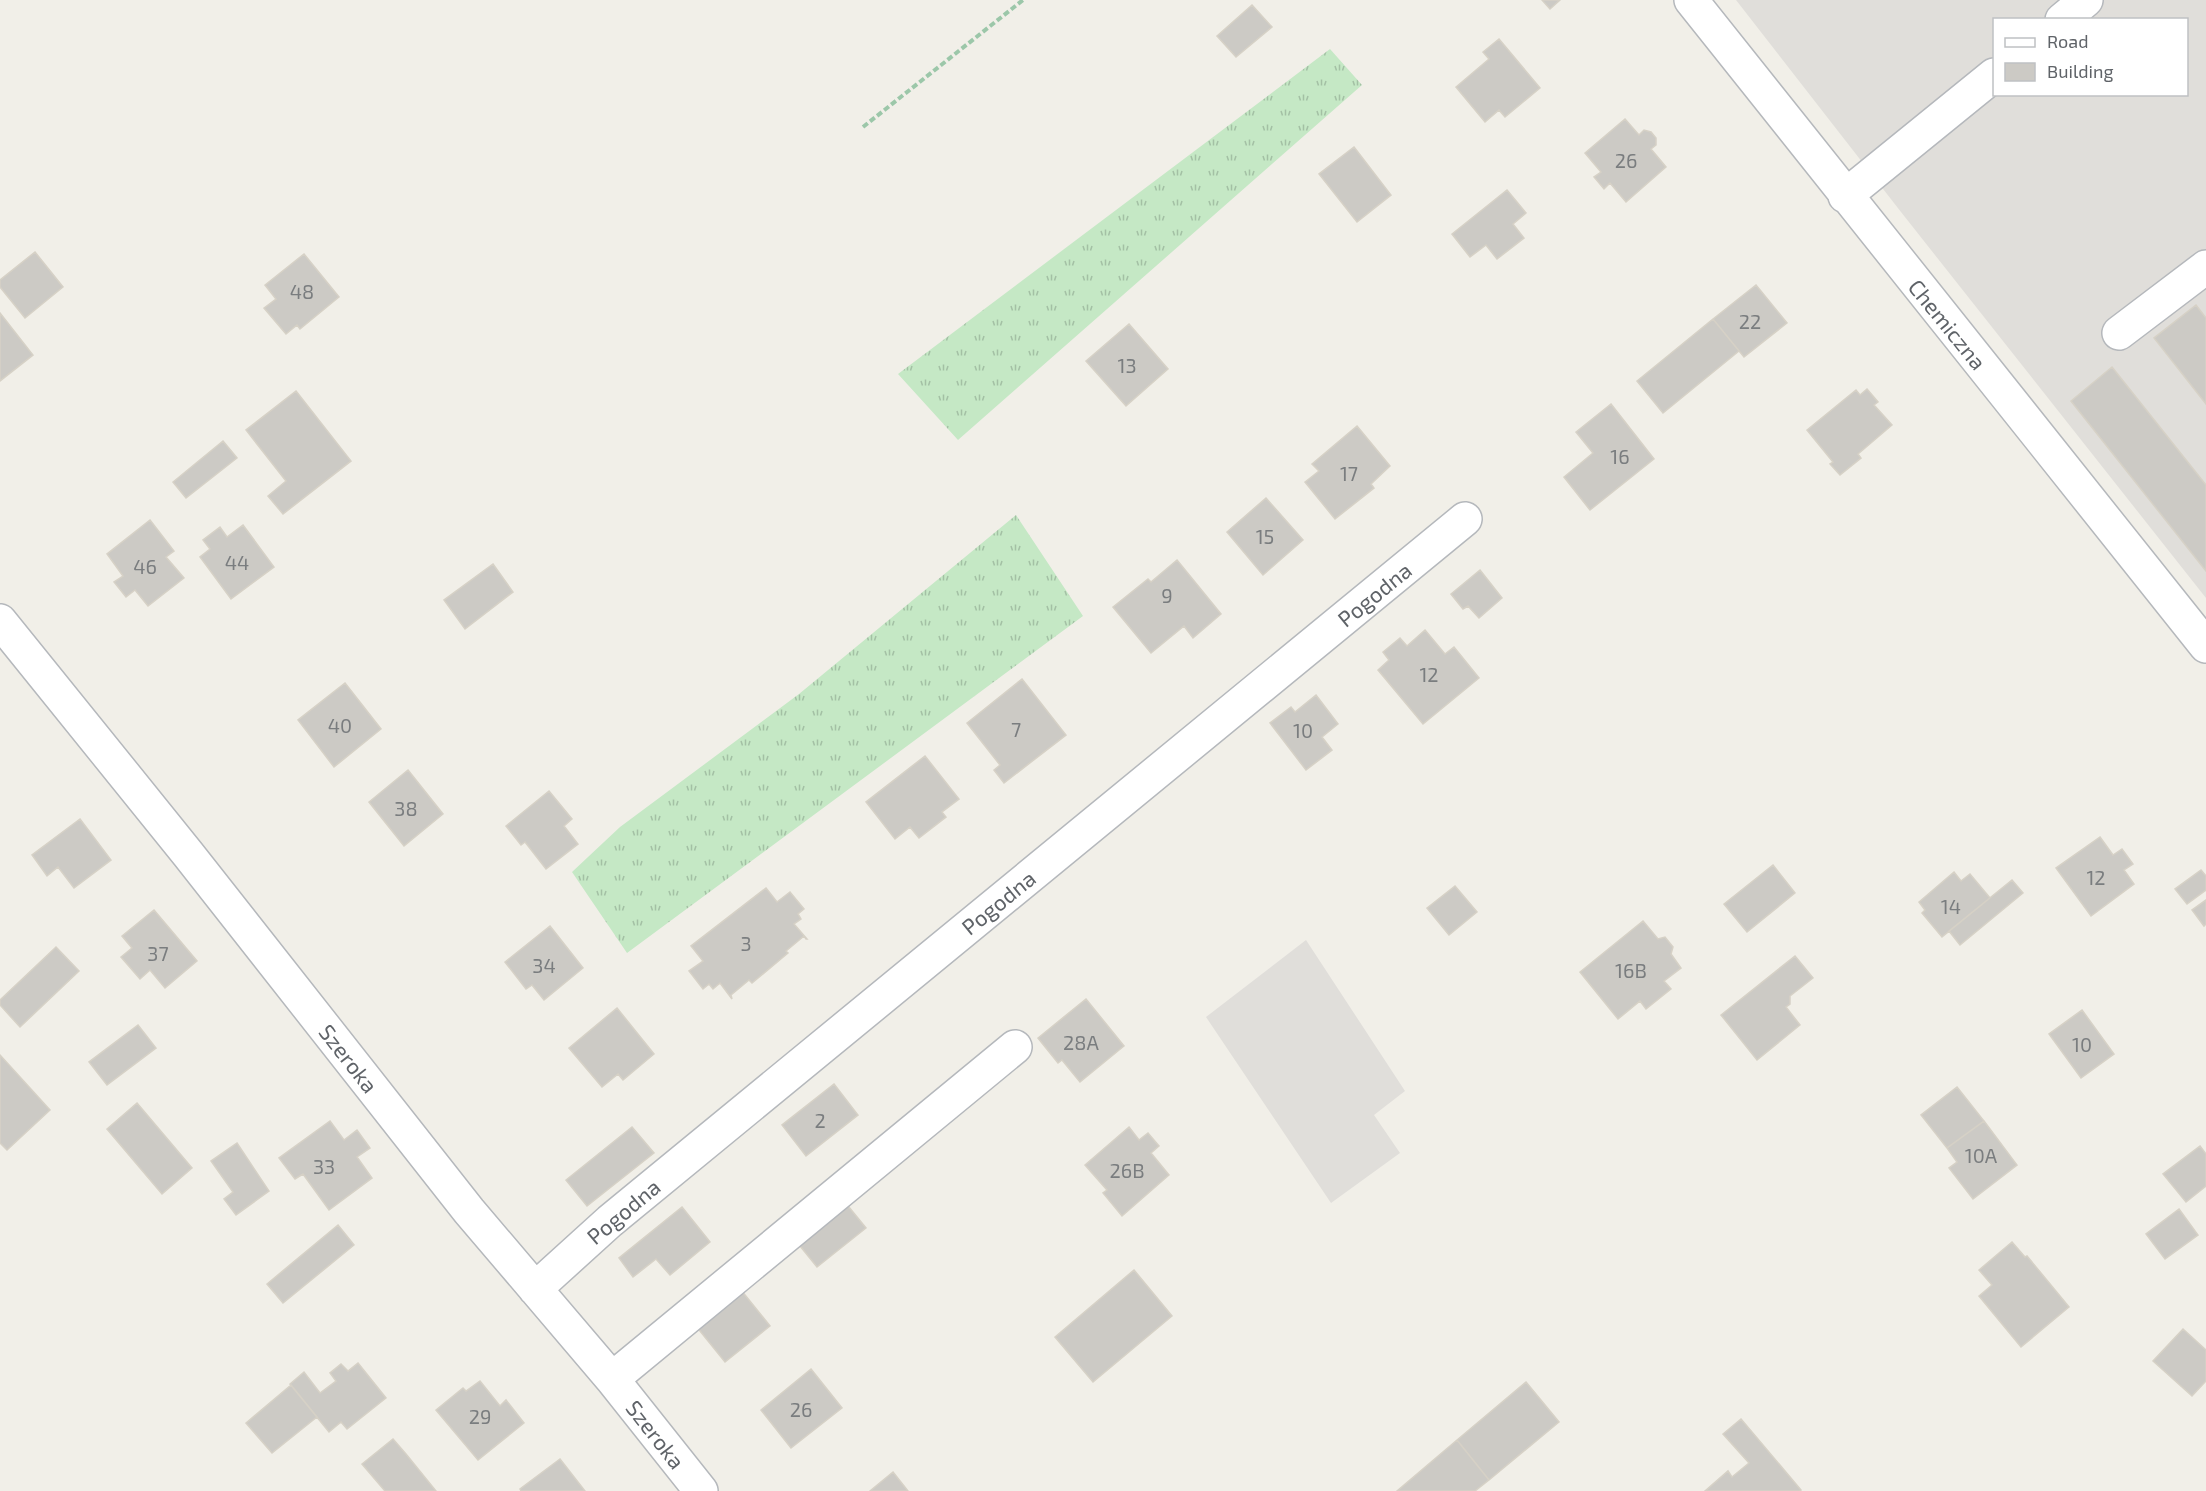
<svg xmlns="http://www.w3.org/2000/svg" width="2206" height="1491" font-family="'Exo 2',sans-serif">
  <defs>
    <pattern id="grass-tufts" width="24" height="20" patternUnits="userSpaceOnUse" patternTransform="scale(1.5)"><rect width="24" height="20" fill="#c5e8c5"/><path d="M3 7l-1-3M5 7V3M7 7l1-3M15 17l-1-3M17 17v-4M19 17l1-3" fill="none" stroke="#a3c0a4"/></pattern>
  </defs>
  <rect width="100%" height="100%" fill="#f1efe8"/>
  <path fill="#e0deda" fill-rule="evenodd" d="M1736,0h470v598l-305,-386zM1994,20h192v74h-192z
    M1306,940l99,151 -31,24 26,38 -69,50 -125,-186z"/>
  <path fill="url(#grass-tufts)" d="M1330,49l32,36 -404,355 -60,-66z
    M1016,515l67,101 -456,337 -55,-81 48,-45 179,-133z"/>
  <path fill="#cccac5" stroke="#d6d1c6" stroke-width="1.5" d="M1542,0h18l-10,9z
    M1252,5l20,22 -36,30 -19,-21z
    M1499,39l41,49 -35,29 -6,-7 -14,12 -29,-35 33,-28 -6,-7z
    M1625,119l14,16 5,-5 7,2 5,6v7l-5,4 15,18 -40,35 -16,-19 -6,6 -10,-12 7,-5 -16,-19z
    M1354,147l37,48 -34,27 -38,-48z
    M1507,190l19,23 -13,11 11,14 -27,21 -11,-14 -16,12 -18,-23z
    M35,252l28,35 -38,31 -25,-31v-7z
    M304,254l35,43 -39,32 -3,-4 -11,9 -22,-26 12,-9 -11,-14z
    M1756,285l31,38 -43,34 -31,-38z
    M2196,305l10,13v86l-52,-66z
    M0,313l33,42 -33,26z
    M1713,319l26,32 -76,62 -26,-32z
    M1129,324l39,45 -42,37 -40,-45z
    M2112,367l94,118v86l-135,-170z
    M1867,389l11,13 -4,3 18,20 -34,29 3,4 -21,17 -10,-11 3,-2 -26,-32 49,-40 4,5z
    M296,391l55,70 -68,53 -15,-18 18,-15 -40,-51z
    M1611,404l43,55 -64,51 -26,-33 29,-24 -17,-21z
    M1357,426l33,40 -19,18 3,4 -39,31 -30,-37 14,-11 -7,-7z
    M223,441l14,17 -51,40 -13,-16z
    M1266,498l37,42 -40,35 -36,-43z
    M150,520l24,31 -8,6 18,21 -36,28 -13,-16 -9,7 -12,-15 9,-6 -16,-22z
    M243,525l31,42 -43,32 -31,-42 10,-8 -7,-9 17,-13 7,10z
    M1177,560l44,54 -28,24 -9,-12 -33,27 -38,-46 35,-28 3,3z
    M493,564l20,28 -48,37 -21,-29z
    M1480,570l22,28 -23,20 -11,-12 -5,3 -12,-15z
    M1425,630l20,24 9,-7 25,31 -56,46 -45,-54 11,-10 -6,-8 17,-14 7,8z
    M1022,679l44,56 -62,48 -10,-13 6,-5 -33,-42z
    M345,683l36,46 -47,38 -36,-47z
    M1316,695l22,29 -16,13 10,13 -26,20 -36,-47 21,-16 4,5z
    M925,756l34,43 -17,13 4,5 -27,21 -9,-11 -15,12 -29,-37z
    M408,770l35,44 -39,32 -35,-44z
    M549,791l23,28 -8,7 14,18 -32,25 -21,-27 -4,3 -15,-19z
    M80,819l31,41 -37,28 -16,-21 -11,9 -15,-21z
    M2100,837l13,18 9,-6 11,15 -9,6 10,14 -43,32 -35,-48z
    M1773,865l22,28 -48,39 -23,-28z
    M2201,870l5,6v14l-19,14 -12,-15z
    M1954,872l7,9 9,-7 20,24 -48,39 -20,-24 3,-3 -6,-8z
    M2012,880l11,13 -63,52 -11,-14z
    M1455,886l22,26 -28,23 -22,-27z
    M766,888l11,14 13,-10 14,17 -6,5 3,5 -7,5 13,15h-1l-2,-3 -18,15 2,2 -36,30 -3,-3 -18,15 1,4 -12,-16 -7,6 -4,-5 -6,5 -14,-18 14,-10 -12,-15z
    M2206,900v24l-2,2 -12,-16z
    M154,910l43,51 -32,27 -15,-18 -10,9 -19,-22 11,-9 -10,-12z
    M1643,921l15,18 7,-2 8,10 -2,7 10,14 -17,13 7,8 -25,20 -6,-8 -22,18 -38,-47z
    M550,926l33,42 -39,32 -12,-15 -6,4 -21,-27z
    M56,947l23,24 -59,56 -20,-22v-5z
    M1795,956l18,22 -23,18v8l-4,3 14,18 -43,35 -36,-45z
    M1086,999l38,47 -44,36 -18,-22 -4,3 -20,-25z
    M617,1008l37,46 -31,26 -5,-6 -16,13 -33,-39z
    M2082,1010l32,44 -33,24 -32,-44z
    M138,1025l18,23 -49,37 -18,-23z
    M0,1055l50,55 -43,40 -7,-7z
    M834,1084l24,31 -52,41 -24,-31z
    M1957,1087l27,34 -37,27 -26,-33z
    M137,1103l55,65 -30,26 -55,-65z
    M330,1121l14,19 13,-10 13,18 -13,9 15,21 -43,32 -26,-36 -8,5 -16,-21z
    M1984,1121l33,44 -44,34 -24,-31 8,-6 -10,-14z
    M632,1127l22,26 -67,53 -21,-26z
    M1129,1127l10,13 9,-7 11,13 -8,7 18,22 -47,41 -19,-23 4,-3 -22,-25z
    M237,1143l32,48 -33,24 -12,-16 9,-7 -22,-31z
    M2200,1146l6,8v32l-20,16 -23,-28z
    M844,1201l22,27 -49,39 -21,-26z
    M682,1207l28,35 -40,33 -14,-16 -23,18 -14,-19z
    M2179,1209l19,26 -33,24 -19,-25z
    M338,1225l16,20 -71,58 -16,-19z
    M2012,1242l13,15 2,-1 42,51 -48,40 -42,-51 13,-11 -13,-15z
    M1134,1270l38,46 -79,66 -38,-45z
    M741,1290l29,36 -45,36 -29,-36z
    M2183,1329l23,21v31l-14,15 -39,-35z
    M358,1363l28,35 -39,31 -6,-7 -12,10 -39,-48 14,-12 16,21 16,-12 -6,-8 11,-9 7,7z
    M811,1369l31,39 -51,40 -30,-38z
    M480,1381l20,25 6,-6 18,23 -46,37 -42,-50 27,-22 3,3z
    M1526,1382l33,40 -70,58 -32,-40z
    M291,1385l26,32 -45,36 -26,-30z
    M1741,1419l60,71 -2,1h-94l23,-20 4,6 17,-14 -26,-29z
    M393,1439l13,15 30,37h-51l-23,-27z
    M1457,1440l32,40 -14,11h-78z
    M560,1459l25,32h-64l-1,-2z
    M893,1472l15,19h-38z"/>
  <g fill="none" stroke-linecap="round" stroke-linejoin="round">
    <defs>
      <path id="minor" d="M1691,0l515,646
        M2062,20l24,-20
        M1845,196l149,-121
        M2119,333l87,-66
        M0,621l188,233 281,357 143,168 89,112
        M535,1289l75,-68 855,-702
        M612,1379l403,-332"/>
    </defs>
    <use href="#minor" stroke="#b5b8bc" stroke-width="36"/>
    <path stroke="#9cc7a9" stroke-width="4" stroke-dasharray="6 3" stroke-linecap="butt" d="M863,127l160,-127"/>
    <use href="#minor" stroke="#fff" stroke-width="33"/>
  </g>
  <g text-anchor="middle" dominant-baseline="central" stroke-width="4.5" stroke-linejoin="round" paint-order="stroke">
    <g font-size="20" fill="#7a7d7f">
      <text x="1626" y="160">26</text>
      <text x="302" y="291">48</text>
      <text x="1750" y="321">22</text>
      <text x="1127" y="365">13</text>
      <text x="1620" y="456">16</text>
      <text x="1349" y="473">17</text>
      <text x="1265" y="536">15</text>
      <text x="237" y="562">44</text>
      <text x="145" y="566">46</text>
      <text x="1167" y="595">9</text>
      <text x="1429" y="674">12</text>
      <text x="340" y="725">40</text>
      <text x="1016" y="729">7</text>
      <text x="1303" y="730">10</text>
      <text x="406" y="808">38</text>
      <text x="2096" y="877">12</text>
      <text x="1951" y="906">14</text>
      <text x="746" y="943">3</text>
      <text x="158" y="953">37</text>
      <text x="544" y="965">34</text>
      <text x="1631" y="970">16B</text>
      <text x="1081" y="1042">28A</text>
      <text x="2082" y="1044">10</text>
      <text x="820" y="1120">2</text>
      <text x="1981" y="1155">10A</text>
      <text x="324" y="1166">33</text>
      <text x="1127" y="1170">26B</text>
      <text x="801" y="1409">26</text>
      <text x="480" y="1416">29</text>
    </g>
    <g font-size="22" fill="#5f6368" stroke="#fff">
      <text transform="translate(1948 324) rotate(51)">Chemiczna</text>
      <text transform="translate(1374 594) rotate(-39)">Pogodna</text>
      <text transform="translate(998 902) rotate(-39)">Pogodna</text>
      <text transform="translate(349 1058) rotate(52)">Szeroka</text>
      <text transform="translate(623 1211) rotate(-40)">Pogodna</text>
      <text transform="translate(656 1434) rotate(52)">Szeroka</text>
    </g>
  </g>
  <rect x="1993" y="18" width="195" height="78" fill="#ffffff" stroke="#bfc1c3" stroke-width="1.5"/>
  <rect x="2005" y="38" width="30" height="9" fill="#ffffff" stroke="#bfc1c3" stroke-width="1.5"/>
  <text x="2047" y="48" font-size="18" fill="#5f6368">Road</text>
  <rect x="2005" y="63" width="30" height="18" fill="#cccac5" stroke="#bfc1c3" stroke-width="1.5"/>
  <text x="2047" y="78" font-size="18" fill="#5f6368">Building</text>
</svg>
